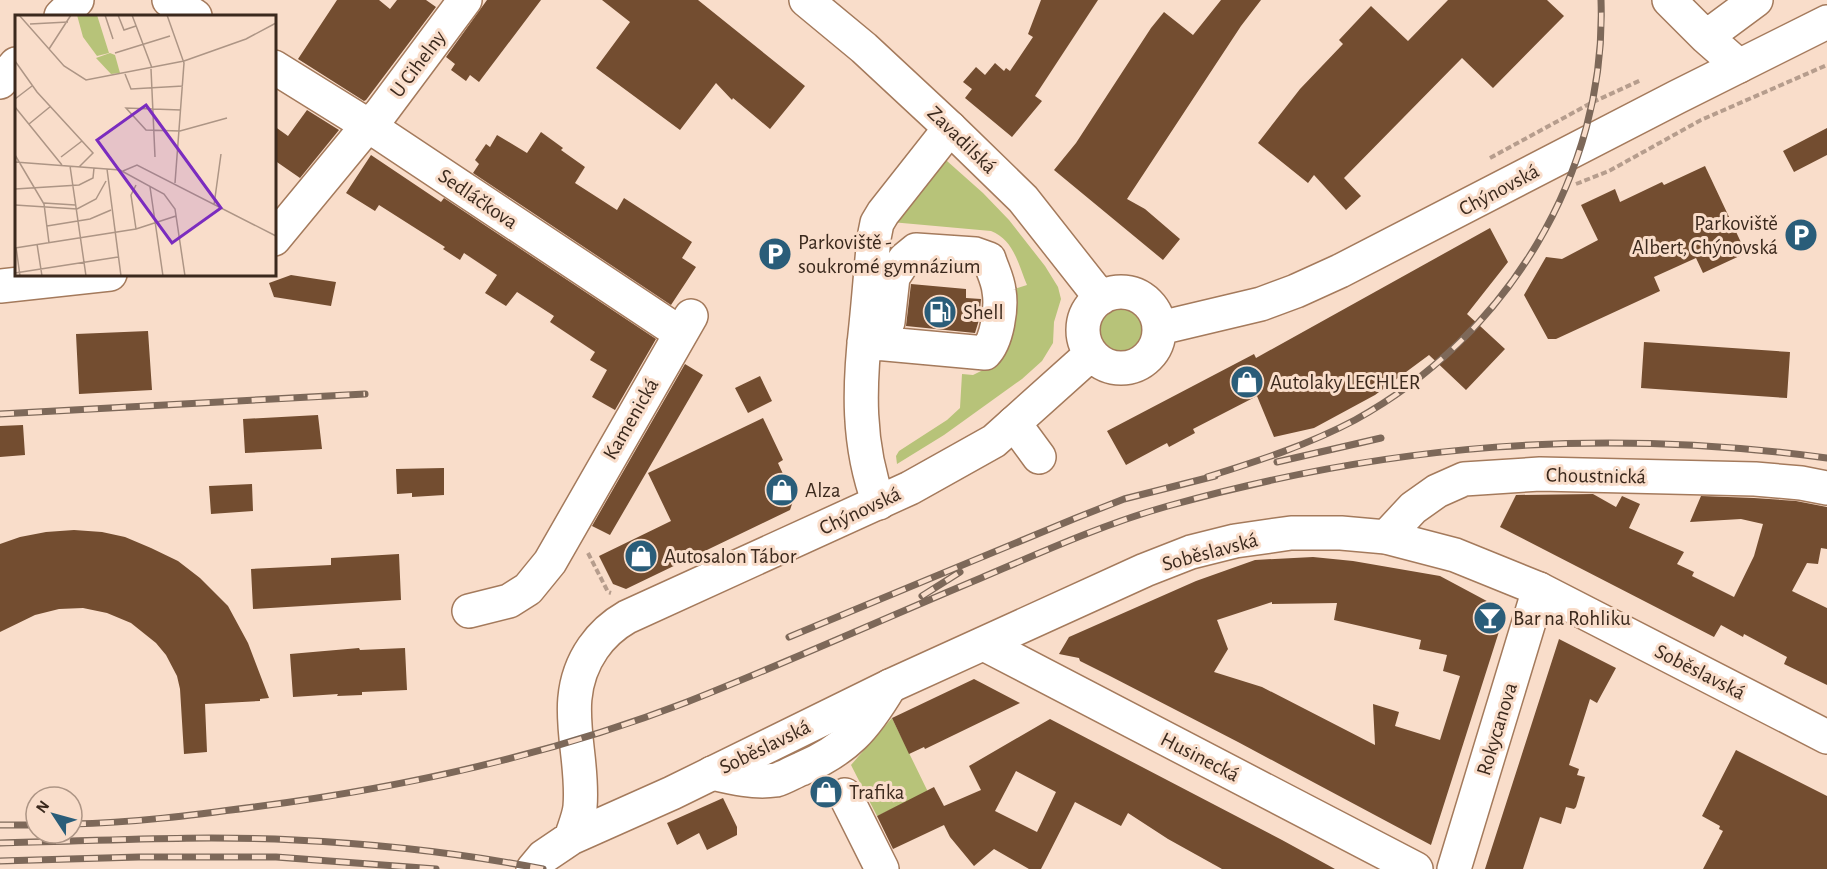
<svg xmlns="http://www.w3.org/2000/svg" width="1827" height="869" font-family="'Alegreya Sans',sans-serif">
  <rect width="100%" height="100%" fill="#f9ddca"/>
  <path fill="#b7c379" d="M938,153l45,40 26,27 36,46 13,21 3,12 -7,23 -1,21 -11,18 -20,18 -78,56 -47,29 -1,-8 3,-5 48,-31 13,-12 2,-34 11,1 14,-7 27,-79 13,-4c-9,-21 -13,-45 -36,-54l-100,-9z
    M1100 330a22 22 0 1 1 44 0a22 22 0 1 1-44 0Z
    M892,718l36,74 -51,24 -26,-51z"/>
  <path fill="#734d30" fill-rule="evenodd" d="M337,0h42l11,9 7,-9h29l10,7 -70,93 -2,1 -66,-42z
    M487,0h54l-62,82 -9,-7 -4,6 -15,-11 4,-6 -9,-7z
    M602,0h96l107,86 -35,43 -37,-31 -1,2 -16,-17 -36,47 -84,-62 34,-46z
    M1041,0h57l-63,96 7,5 -30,36 -47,-39 7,-9 -9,-7 13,-15 9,8 10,-12 9,8 2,-3 4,3 23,-34 -5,-3z
    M1221,0h40l-20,26 -114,173 18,10 35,30 -17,21 -109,-90 22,-27 75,-115 13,-16 29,23z
    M1448,0h99l17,16 -71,72 -31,-30 -118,120 17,18 -15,14 -32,-35 -6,8 -50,-40 42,-54 43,-45 -4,-4 32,-34 37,35z
    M307,110l32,20 -39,48 -26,-18v-34l14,10z
    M1827,128v27l-33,17 -11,-21z
    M541,132l22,16 -2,2 24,17 -10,16 42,27 7,-12 68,44 -10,16 14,9 -25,38 -198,-132 6,-9 -4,-4 11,-16 4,3 7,-12 30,18z
    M371,155l70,47 3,-4 212,141 -41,71 -23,-13 15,-27 -17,-10 5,-8 -45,-30 4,-6 -37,-24 -11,14 -21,-13 12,-18 -33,-22 -4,7 -17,-11 2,-2 -66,-42 -4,6 -29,-18z
    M1705,166l41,87 -43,20 -7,-15 -42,19 6,14 -104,48h-8l-24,-44 22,-38 16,2 36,-19 -17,-35 34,-16 5,13 42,-20 2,3z
    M1490,228l18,34 -41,52 38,35 -39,41 -37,-35 -54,40 -61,33 -40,9 -17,-41 -64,33 2,4 -26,14 -2,-4 -41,22 -19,-34 147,-77 2,4z
    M291,275l45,7 -5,24 -57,-9 -5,-14z
    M911,284l55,5v9l15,1 -2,21 -4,13 -69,-7z
    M148,331l4,59 -73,4 -3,-60z
    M1644,342l146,10 -3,46 -146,-10z
    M685,364l18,11 -93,160 -18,-9z
    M760,376l12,25 -24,12 -13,-25z
    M318,415l4,34 -77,4 -2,-34z
    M763,418l20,42 -5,3 16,35 -4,12 -164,79 -13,-5 -14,-28 72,-35 -23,-48z
    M23,425l2,30 -25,2v-31z
    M444,468v27l-32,2v-4l-15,1 -1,-25z
    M252,484l1,27 -42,3 -2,-28z
    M1593,494l23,13 6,-11 18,8 -11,24 55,24 -7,12 17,8 -2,4 42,21 20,-41 9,-32 -22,-5 -51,3 11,-26 53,2 42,3 31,6v42l-6,-1 -3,16 -11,-1 -15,28 35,17v77l-43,-21 3,-7 -43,-23 -1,3 -22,-12 -7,12 -214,-110 16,-32z
    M74,530l28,2 23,5 26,11 27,13 22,17 28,28 20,37 21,55 -9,1v2l-55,3 2,48 -23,2 -4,-65 -3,-13 -11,-21 -10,-12 -25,-20 -24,-10 -24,-5 -24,1 -24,6 -35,17v-88l20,-7 26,-5z
    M399,554l2,46 -148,9 -2,-40 80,-4v-7z
    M1313,557l40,4 87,15 58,31 5,12 -72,226 -193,-103 -130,-67 -28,-14 -1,-3 -20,-4 10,-17 127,-56 59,-21zM1272,602v2l65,-1 -3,17 87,20 -2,9 28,6 -4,16 17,5 -20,64 -45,-14 4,-14 -26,-8 2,41 -113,-58 -48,-15 14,-23 -11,-29z
    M1559,639l57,29 -19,35 -7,-4 -21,66 10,4 -2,6 8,2 -9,30 -2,2 -8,-2 -5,17 -21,-7 -17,52h-38z
    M359,648l1,2 45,-2 2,42 -45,2v3l-25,1 1,-2 -45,3 -3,-43z
    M974,679l46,24 -95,46 -1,-2 -15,7 -17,-36z
    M1050,719l232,121 53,29h-113l-54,-30 -40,-26 -7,13 -46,-24 -34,67h-12l-35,-20 -20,17 -24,-29 -6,-12 -51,24 -16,-33 57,-29 10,19 37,-16 -12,-24zM1016,771l40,21 -19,40 -42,-21z
    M1736,750l91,46v73h-124l20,-38 -4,-2 1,-3 -18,-10z
    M723,798l14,29v8l-30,15 -8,-17 -22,12 -10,-22z"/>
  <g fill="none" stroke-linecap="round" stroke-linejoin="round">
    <defs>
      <path id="minor" d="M169,0l26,16
        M1669,0l37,37 33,29
        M61,16l16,-16
        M1706,37l50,-37
        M274,67l95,59 311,207
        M0,82l16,-18
        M274,239l85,-103 21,-22 85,-114
        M0,286l110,-12
        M864,342l121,11c12,-12 17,-45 14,-62 -1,-11 -7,-22 -10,-32l-14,-5 -59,-4 -11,9 -12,18 -5,45
        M1014,423l25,34
        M879,503c-22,-59 -20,-117 -13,-178 3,-29 5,-58 8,-87l3,-15 6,-10 67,-85
        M1386,537l27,-29 24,-17 27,-12 76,-5 215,5 46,4 26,5
        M469,611l40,-10 19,-12 22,-27 141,-246
        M984,644l432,225
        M712,773c21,5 42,10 64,7 8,-2 17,-8 25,-11 46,-20 64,-41 89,-83
        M845,795l37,74
        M1454,869l85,-280"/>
      <path id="major" d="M806,0l58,48 86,80 73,71 78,99
        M1083 330a38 38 0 1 1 76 0a38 38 0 1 1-76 0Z
        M1160,328l101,-24 35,-13 44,-20 337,-174 150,-75
        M571,838c3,-10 8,-21 9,-31 5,-56 -23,-107 13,-159 9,-13 20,-23 34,-31l283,-129 84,-47 97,-87
        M533,869l10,-12 28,-19 101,-45 218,-107 255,-116 46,-18 44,-11 56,-8h50l45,4 69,18 84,34 288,148"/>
    </defs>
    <use href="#minor" stroke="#a47a5c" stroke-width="36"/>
    <use href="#major" stroke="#a47a5c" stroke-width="36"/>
    <path stroke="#b69d8d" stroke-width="4" stroke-dasharray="6 3" stroke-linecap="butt" d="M1490,158l101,-55 50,-23
      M1576,184l33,-13 92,-51 126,-55
      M588,553l20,39 3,1"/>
    <use href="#minor" stroke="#fff" stroke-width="33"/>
    <use href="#major" stroke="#fff" stroke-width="33"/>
    <defs>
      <path id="rail" d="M0,414l365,-20
        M1277,462l104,-24
        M1207,477c51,-16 101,-32 148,-57 151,-83 252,-246 246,-420
        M922,596l38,-24
        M789,637l287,-119 48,-19 91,-23
        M72,824c60,-1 122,-9 182,-17 148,-19 293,-51 433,-105 99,-39 196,-83 294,-124 61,-26 123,-54 187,-72 221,-62 432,-79 659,-48
        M0,825h36
        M0,843c98,-2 197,-8 295,-3 83,4 166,13 248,29
        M0,861l139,-4h137l160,12"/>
    </defs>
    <use href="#rail" stroke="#7d6859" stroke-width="7"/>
    <use href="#rail" stroke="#f9ddca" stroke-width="4.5" stroke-dasharray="14" stroke-linecap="butt"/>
  </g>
  <defs>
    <symbol id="parking-disc" viewBox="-11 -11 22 22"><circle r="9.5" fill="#2a5d79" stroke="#f9ddca"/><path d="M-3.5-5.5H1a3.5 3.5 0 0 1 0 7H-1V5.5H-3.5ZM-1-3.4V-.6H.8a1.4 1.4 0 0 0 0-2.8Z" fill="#fff"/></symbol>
    <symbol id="fuel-disc" viewBox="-11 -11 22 22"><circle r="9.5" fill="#2a5d79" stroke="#f9ddca"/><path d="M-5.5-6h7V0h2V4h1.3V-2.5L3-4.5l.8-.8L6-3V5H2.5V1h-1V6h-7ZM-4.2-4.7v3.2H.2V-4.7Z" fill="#fff"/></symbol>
    <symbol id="shop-disc" viewBox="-11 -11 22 22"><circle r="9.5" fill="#2a5d79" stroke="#f9ddca"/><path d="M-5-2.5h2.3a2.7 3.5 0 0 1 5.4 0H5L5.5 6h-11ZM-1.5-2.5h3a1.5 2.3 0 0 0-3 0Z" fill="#fff"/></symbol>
    <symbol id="bar-disc" viewBox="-11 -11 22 22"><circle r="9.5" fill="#2a5d79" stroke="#f9ddca"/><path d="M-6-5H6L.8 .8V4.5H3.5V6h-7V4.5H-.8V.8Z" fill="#fff"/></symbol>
  </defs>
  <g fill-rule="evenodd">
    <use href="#parking-disc" x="1782" y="216" width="38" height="38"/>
    <use href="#parking-disc" x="756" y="235" width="38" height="38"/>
    <use href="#fuel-disc" x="921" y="293" width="38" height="38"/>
    <use href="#shop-disc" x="1228" y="363" width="38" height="38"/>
    <use href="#shop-disc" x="763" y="471" width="38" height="38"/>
    <use href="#shop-disc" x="622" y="537" width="38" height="38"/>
    <use href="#bar-disc" x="1471" y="599" width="38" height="38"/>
    <use href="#shop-disc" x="807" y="773" width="38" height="38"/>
  </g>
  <g text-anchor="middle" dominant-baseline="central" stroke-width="6" stroke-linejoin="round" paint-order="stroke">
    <g font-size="21" fill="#3b291d" stroke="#f9ddca">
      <text transform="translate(418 64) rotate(-53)">U Cihelny</text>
      <text transform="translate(962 140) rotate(44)">Zavadilská</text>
      <text transform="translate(1499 190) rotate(-28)">Chýnovská</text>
      <text transform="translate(478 199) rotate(34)">Sedláčkova</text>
      <text transform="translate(631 419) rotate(-60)">Kamenická</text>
      <text transform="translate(1596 476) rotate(1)">Choustnická</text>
      <text transform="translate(860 511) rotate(-25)">Chýnovská</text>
      <text transform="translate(1210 552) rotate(-15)">Soběslavská</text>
      <text transform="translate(1700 672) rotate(27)">Soběslavská</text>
      <text transform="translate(1497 729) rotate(-73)">Rokycanova</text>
      <text transform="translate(765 747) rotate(-26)">Soběslavská</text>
      <text transform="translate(1200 757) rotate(27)">Husinecká</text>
    </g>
    <g font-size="21" fill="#3b291d" stroke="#f9ddca" text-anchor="start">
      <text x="1778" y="223" text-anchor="end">Parkoviště<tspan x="1778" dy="24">Albert, Chýnovská</tspan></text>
      <text x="798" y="242">Parkoviště -<tspan x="798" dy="24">soukromé gymnázium</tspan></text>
      <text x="963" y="312">Shell</text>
      <text x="1270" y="382">Autolaky LECHLER</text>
      <text x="805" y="490">Alza</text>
      <text x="664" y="556">Autosalon Tábor</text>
      <text x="1513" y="618">Bar na Rohliku</text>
      <text x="849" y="792">Trafika</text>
    </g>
  </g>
  <g transform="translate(15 15)">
    <rect width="261" height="261" fill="#f9ddca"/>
    <path d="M62,0h20l12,38 -12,3 -14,-19zM95,38l5,2 5,18 -9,1 -15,-16z" fill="#b7c379"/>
    <path fill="none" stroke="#ad9585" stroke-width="1.5" d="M4,0l45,51 22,14 98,-19M90,0l8,24M103,0l6,15 12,-4M117,0l20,53M152,0l17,48 -9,120M15,9l38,-2M34,34l22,-34M100,38l55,-17M0,46l22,31 56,61 -14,14M169,46l62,-22 30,-16M136,54l4,88M110,59l6,15 52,-3M0,84l17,-13M0,92l47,58M166,95l-55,-2 20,22 34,1 47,-13M14,109l22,-18M0,140l29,49 5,39M46,142l21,-16M0,147l105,8 44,24 11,15 10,67M55,151l16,110M92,154l14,107M108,156l14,-6 139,71M135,172l13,89M0,174l64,-4 14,-7 1,-10M29,188l31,2M0,190l62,4 19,-10 10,-18M199,190l7,-51M32,211l43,-7 21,-9M121,214l-5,-34 5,-10M22,229l5,32M1,232l4,29M0,233l121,-19 40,-13M0,258l103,-16"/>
    <path fill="#7b2cbf" fill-opacity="0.15" stroke="#7b2cbf" stroke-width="3" d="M131,90l75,103 -49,35 -75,-103z"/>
    <rect width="261" height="261" fill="none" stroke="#3b291d" stroke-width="3"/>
  </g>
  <g transform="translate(54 815) rotate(306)"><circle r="28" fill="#f9ddca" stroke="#ad9585" stroke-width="1.5"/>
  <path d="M0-4.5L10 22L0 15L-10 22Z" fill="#2a5d79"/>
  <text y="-9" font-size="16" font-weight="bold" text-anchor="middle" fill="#3b291d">N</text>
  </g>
</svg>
